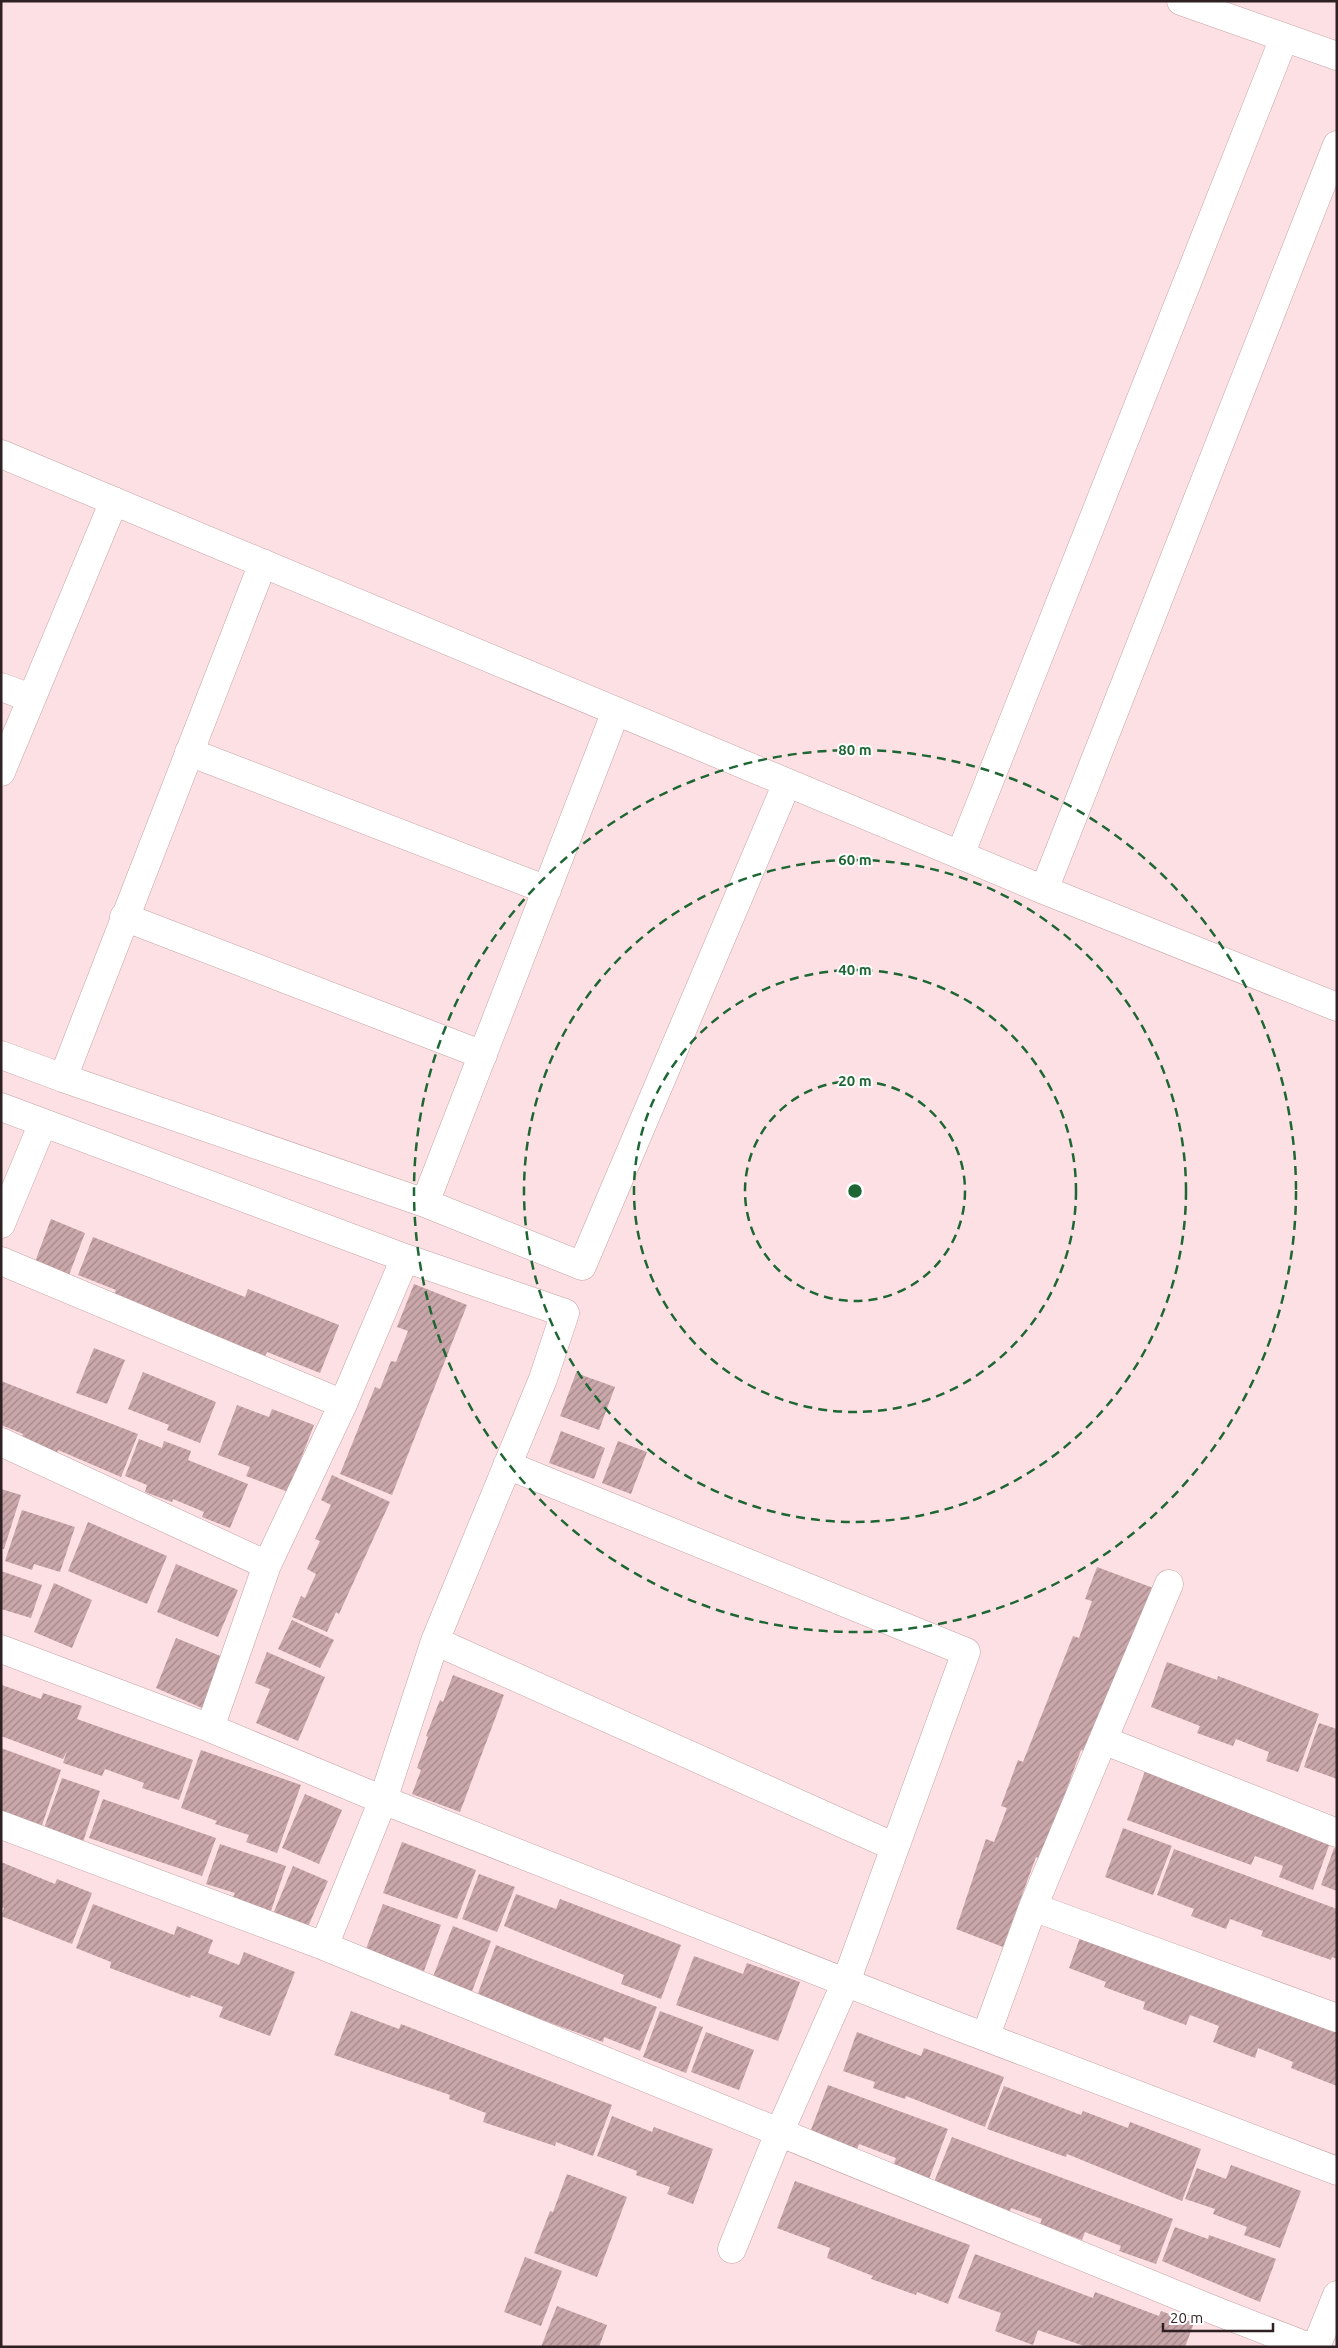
<svg xmlns="http://www.w3.org/2000/svg" width="1338" height="2348" font-family="Ubuntu,sans-serif">
  <defs>
    <pattern id="building-hatch" width="6" height="6" patternUnits="userSpaceOnUse" patternTransform="scale(1.25)"><rect width="6" height="6" fill="#c9a7aa"/><path d="M-1 1l2-2M0 6l6-6M5 7l2-2" fill="none" stroke="#a4888a"/></pattern>
  </defs>
  <rect width="100%" height="100%" fill="#fde0e3"/>
  <path fill="url(#building-hatch)" d="M51,1219l34,14 -16,42 -34,-13z
    M93,1237l152,60 3,-8 91,36 -19,48 -53,-21 -2,4 -152,-60 3,-6 -38,-15z
    M414,1284l53,21 -75,190 -52,-21 35,-87 5,2 11,-28 5,1 12,-31 -11,-4z
    M94,1348l31,12 -18,44 -31,-11z
    M143,1372l73,30 -16,41 -33,-13 2,-5 -41,-16z
    M576,1373l39,14 -16,43 -39,-14z
    M1,1381l137,53 -17,43 -63,-27 -1,3 -36,-13 2,-6 -22,-9z
    M237,1405l32,12 3,-8 42,16 -26,67 -42,-16 4,-9 -32,-12z
    M561,1431l44,17 -11,31 -45,-16z
    M139,1439l23,9 2,-7 27,10 -3,9 60,24 -18,44 -28,-11 2,-5 -31,-13 -1,3 -27,-10 2,-7 -22,-9z
    M618,1441l29,11 -16,42 -29,-11z
    M332,1475l58,27 -51,112 -3,-2 -9,20 -35,-15 9,-21 4,2 11,-24 -9,-5 13,-28 -5,-2 16,-34 -10,-5z
    M1,1489l20,6 -17,54h-3z
    M22,1510l53,17 -15,45 -26,-8 -2,6 -27,-9z
    M88,1522l79,34 -20,48 -79,-33z
    M176,1564l62,26 -20,47 -61,-25z
    M1097,1567l59,22 -38,106 -10,-4 -22,61 -5,-2 -40,109 -5,-2 -33,90 -47,-18 30,-90 8,3 13,-34 -6,-2 17,-46 5,2 50,-126 6,2 13,-37 -7,-2z
    M1,1571l41,14 -11,33 -30,-9z
    M54,1583l38,17 -20,48 -38,-16z
    M292,1620l42,20 -14,28 -42,-19z
    M176,1638l47,19 -21,51 -46,-20z
    M267,1652l58,25 -27,64 -42,-18 14,-34 -15,-6z
    M1167,1662l50,18 1,-4 101,38 -21,58 -32,-11 3,-9 -33,-13 -3,7 -36,-13 3,-7 -49,-19z
    M453,1675l51,20 -44,117 -48,-18 9,-24 -4,-2 11,-31 -2,-1 14,-36 3,2z
    M2,1685l39,14 2,-6 39,13 -5,13 116,41 -14,40 -37,-12 2,-5 -39,-14 -3,7 -39,-13 4,-12 -4,8 -62,-23z
    M1319,1723l18,6v50l-33,-12z
    M1,1748l60,22 -20,58 -40,-14z
    M201,1750l100,35 -24,68 -31,-11 3,-7 -34,-11 2,-3 -36,-13z
    M1145,1771l186,69 -18,50 -34,-13 4,-11 -28,-10 -4,9 -124,-45z
    M62,1778l38,13 -17,51 -39,-14z
    M305,1794l37,16 -23,54 -37,-16z
    M103,1799l113,39 -14,38 -113,-38z
    M1123,1828l49,18 -19,49 -48,-18z
    M402,1842l74,28 -19,49 -74,-26z
    M220,1844l66,22 -15,45 -38,-14 2,-4 -29,-9z
    M1334,1848l3,1v42l-16,-6z
    M1174,1849l163,60v50l-5,-2 -1,3 -70,-24 2,-5 -33,-12 -4,10 -35,-13 3,-7 -37,-14z
    M1,1862l54,22 2,-5 35,14 -20,51 -71,-28 3,-8 -3,-1z
    M293,1866l35,15 -21,48 -34,-15z
    M479,1874l36,13 -18,45 -35,-13z
    M516,1894l40,15 4,-10 121,46 -20,54 -40,-15 3,-9 -120,-49z
    M93,1904l81,31 3,-9 36,14 -5,13 31,12 5,-13 51,20 -25,64 -51,-19 4,-10 -32,-12 -1,3 -80,-30 1,-6 -35,-14z
    M383,1904l58,21 -17,46 -58,-22z
    M453,1926l38,15 -20,53 -39,-15z
    M1082,1932l255,95v59l-46,-18 2,-6 -35,-14 -3,10 -42,-16 6,-16 -29,-11 -4,10 -43,-16 2,-7 -41,-15 2,-5 -37,-14z
    M496,1945l161,62 -17,44 -36,-14 -1,5 -126,-46z
    M694,1956l49,18 4,-11 53,19 -22,59 -102,-36z
    M351,2011l48,18 2,-5 211,81 -19,51 -37,-14 -1,4 -72,-24 3,-9 -37,-14 1,-4 -116,-40z
    M660,2011l43,16 -17,46 -43,-16z
    M706,2032l48,18 -15,40 -48,-18z
    M857,2032l64,24 3,-8 80,29 -19,50 -79,-31 -1,3 -32,-11 2,-6 -32,-11z
    M828,2085l120,44 -19,50 -36,-13 3,-8 -37,-14 -3,8 -47,-17z
    M1004,2086l77,29 2,-4 45,17 2,-6 71,27 -19,52 -115,-47 -1,3 -79,-28z
    M612,2116l40,16 2,-5 59,22 -20,55 -26,-10 3,-7 -34,-12 1,-4 -40,-15z
    M952,2137l221,82 -17,45 -37,-13 2,-5 -36,-14 -3,8 -42,-16 2,-5 -31,-11 -2,6 -77,-27z
    M1231,2165l70,26 -21,57 -36,-13 3,-8 -34,-13 2,-5 -30,-10 12,-31 29,11z
    M567,2174l60,23 -30,80 -63,-24 16,-42 3,1z
    M795,2181l175,64 -22,59 -31,-12 -1,3 -45,-16 2,-3 -46,-18 3,-10 -53,-20z
    M1175,2227l33,12 1,-4 67,24 -16,43 -98,-41z
    M975,2254l118,44 2,-6 64,24 2,-5 33,12 -9,24h-98l-49,-17 -5,15 -38,-14 6,-18 -43,-15z
    M525,2257l37,14 -21,55 -37,-14z
    M557,2306l50,19 -8,22h-58z"/>
  <g fill="none" stroke-linecap="round" stroke-linejoin="round">
    <defs>
      <path id="minor" d="M1,454l1043,436 293,117
        M1,687l30,11
        M189,752l358,138
        M1,772l113,-271
        M960,855l324,-817
        M1044,890l293,-745
        M124,917l359,138
        M1,1055l62,23 362,125 157,63 205,-483
        M63,1078l200,-515
        M1,1107l404,151 160,55 -22,66 -108,262 -52,159 -59,146
        M425,1203l191,-492
        M1,1224l42,-101
        M1,1261l342,143
        M1,1442l266,123
        M507,1465l459,187 -120,330 -67,151 -47,116
        M435,1641l460,206
        M1,1649l209,79 173,72 558,220 396,151
        M210,1728l57,-163 76,-161 62,-146
        M1103,1740l66,-156
        M1,1825l323,121 892,365 93,36
        M1033,1907l304,111
        M986,2035l47,-128 70,-167 234,93
        M1316,2347l21,-52"/>
      <path id="secondary" d="M1181,1l156,55"/>
    </defs>
    <use href="#minor" stroke="#c4a2a5" stroke-width="29"/>
    <use href="#secondary" stroke="#c4a2a5" stroke-width="29"/>
    <use href="#minor" stroke="#fff" stroke-width="28"/>
    <use href="#secondary" stroke="#fff" stroke-width="28"/>
  </g>
  <g fill="none" stroke="#1e6734" stroke-width="2.5" stroke-dasharray="9 6">
    <circle cx="855" cy="1191" r="110"/>
    <circle cx="855" cy="1191" r="221"/>
    <circle cx="855" cy="1191" r="331"/>
    <circle cx="855" cy="1191" r="441"/>
  </g>
  <circle cx="855" cy="1191" r="8" fill="#1e6734" stroke="#fff" stroke-width="2.5"/>
  <g font-size="15" text-anchor="middle" font-weight="bold" fill="#1e6734" stroke="#fff" stroke-width="4" stroke-linejoin="round" paint-order="stroke">
    <text x="855" y="755">80 m</text>
    <text x="855" y="865">60 m</text>
    <text x="855" y="975">40 m</text>
    <text x="855" y="1086">20 m</text>
  </g>
  <rect width="1338" height="2348" fill="none" stroke="#2f2123" stroke-width="5"/>
  <path d="M1163 2323v8h110v-8" fill="none" stroke="#2f2123" stroke-width="2.5"/>
  <text x="1170" y="2323" font-size="15" fill="#2f2123" stroke="#ffffff" stroke-width="4" paint-order="stroke">20 m</text>
</svg>
